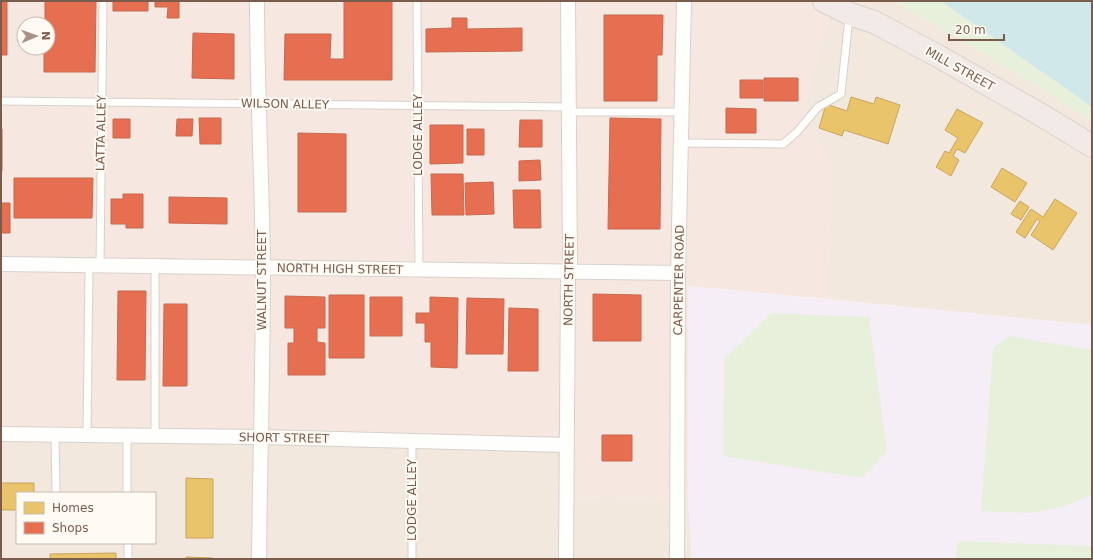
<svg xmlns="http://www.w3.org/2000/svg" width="1093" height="560" font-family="'DejaVu Sans',sans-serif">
  <rect width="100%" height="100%" fill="#f9f5f0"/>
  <path fill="#f2e8de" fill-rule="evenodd" d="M834,1h61l145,86 52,35v203l-265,-26 5,-132 -28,-63z
    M1,437l570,8 -2,51 119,3 4,60h-691zM17,493h138v50h-138z"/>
  <path fill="#f6e8e1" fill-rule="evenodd" d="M1,1h833l-30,103 28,63 -5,132 -139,-13v213l-119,-3 2,-51 -570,-8zM24,24h24v24h-24z"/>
  <path fill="#f6eef6" d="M688,286l404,39v234h-400l-4,-60z"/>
  <path fill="#e7f0db" d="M895,1h46l151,106v15l-52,-35z
    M771,313l98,4 18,134 -25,27 -139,-22 1,-97z
    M1009,336l83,14v144l-26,12 -34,7 -51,-2 12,-163z
    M957,541l135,5v13h-136z"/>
  <path fill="#d0e8ea" d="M941,1h151v106z"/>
  <path fill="#e9c46a" stroke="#c8a561" d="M851,97l23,7 2,-7 24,8 -12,39 -44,-14 -2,6 -23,-8 7,-24 21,7z
    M957,109l26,14 -18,30 -8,-4 -4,7 6,4 -8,16 -15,-9 9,-16 4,2 9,-15 -13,-8z
    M1002,168l25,15 -12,19 -24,-15z
    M1055,199l22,14 -24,37 -22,-15 9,-14 -3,-2 -12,19 -9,-6 15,-23 12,8z
    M1020,201l9,6 -8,13 -10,-6z
    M186,478l27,1v59h-27z
    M1,483h33v10h-17v17h-16z
    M116,553v6h-66v-5z
    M186,557l27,1v1h-27z"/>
  <path fill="#e76f51" stroke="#c66950" d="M1,1h6v54h-6z
    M45,1h51l-1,71h-51v-24h4v-24h-3z
    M113,1h35v10h-35z
    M155,1h24v17h-12l1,-11h-13z
    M344,1h48v79h-108l1,-46h46l-1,25h14z
    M604,15h59l-1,40h-5v46h-53z
    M452,18h15v11l55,-1v23l-96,1v-23l26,-1z
    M193,33l41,1v45l-42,-1z
    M764,78h34v23h-34z
    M740,80h23v18h-23z
    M726,108l30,1v24h-30z
    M199,118h22v26h-21z
    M610,118l51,1 -1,110h-52z
    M113,119h17v19h-17z
    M177,119h16l-1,17h-16z
    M520,120h22v27h-23z
    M430,125h33v38l-33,1z
    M1,129h1v42h-1z
    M467,129h17v26h-17z
    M298,133l48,1v78h-48z
    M540,160l1,20 -22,1v-20z
    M431,174h32l1,41h-32z
    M14,178h79l-1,40h-78z
    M493,182l1,32 -28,1 -1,-32z
    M513,190h27l1,38h-27z
    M123,194h20v34h-17v-4h-15v-25h12z
    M169,197l58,1v26l-58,-1z
    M1,203h9v30h-9z
    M118,291h28l-1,89h-28z
    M593,294l48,1v46h-48z
    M329,295h35v63h-35z
    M285,296l40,1v31h-8v14l8,1v32h-37v-32h6v-15h-9z
    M370,297h32v39h-32z
    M430,297l28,1 -1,70 -26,-1v-25h-6v-19h-9v-10h14z
    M467,298l37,1 -1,55h-37z
    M164,304h23v82h-24z
    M509,308l29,1v62h-30z
    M602,435h30v26h-30z"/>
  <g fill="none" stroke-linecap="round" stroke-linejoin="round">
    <defs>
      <path id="lane" d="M417,1l2,269
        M1,101l568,6
        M569,112h113
        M681,143l102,1 14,-12 21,-25 23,-13 8,-77
        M100,266l3,-265
        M155,266v170
        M55,435l1,58
        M87,435l2,-169
        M412,441v118
        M127,493v-57
        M128,543v16"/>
      <path id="street" d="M257,1c0,89 5,177 6,265 0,98 -3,196 -4,293
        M1,264l677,9
        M1,434l260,3 306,8
        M566,559l2,-281 2,-12 -2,-265
        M677,559l1,-286 6,-272"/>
      <path id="highway" d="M824,1l26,13 24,8 64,34 105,60 49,30"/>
    </defs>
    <use href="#lane" stroke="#d7d1cb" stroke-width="9"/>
    <use href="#street" stroke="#d7d1cb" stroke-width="16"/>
    <use href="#highway" stroke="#dad1cc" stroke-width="24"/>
    <use href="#lane" stroke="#fefefd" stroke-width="7"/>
    <use href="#street" stroke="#fefefd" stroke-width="14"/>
    <use href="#highway" stroke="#f2eae7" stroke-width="22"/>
  </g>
  <g text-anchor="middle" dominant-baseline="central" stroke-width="4" stroke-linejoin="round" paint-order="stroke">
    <g font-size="12" fill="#7a5c4d" stroke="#fffaf3">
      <text transform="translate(960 69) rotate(29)">MILL STREET</text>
      <text transform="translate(285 104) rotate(1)">WILSON ALLEY</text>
      <text transform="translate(101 133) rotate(-89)">LATTA ALLEY</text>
      <text transform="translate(418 135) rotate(-90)">LODGE ALLEY</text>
      <text transform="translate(340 269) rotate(1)">NORTH HIGH STREET</text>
      <text transform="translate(262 280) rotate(-90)">WALNUT STREET</text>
      <text transform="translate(569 280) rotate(-89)">NORTH STREET</text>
      <text transform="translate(679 280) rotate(-89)">CARPENTER ROAD</text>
      <text transform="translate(284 438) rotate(1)">SHORT STREET</text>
      <text transform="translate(412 500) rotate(-90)">LODGE ALLEY</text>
    </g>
  </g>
  <rect width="1093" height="560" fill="none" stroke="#7a5c4d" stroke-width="4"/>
  <rect x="16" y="492" width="140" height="52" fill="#fffaf3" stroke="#cabbb1"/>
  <rect x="24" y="502" width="20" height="12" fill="#e9c46a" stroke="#cabbb1"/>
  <text x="52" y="512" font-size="12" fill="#7a5c4d">Homes</text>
  <rect x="24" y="522" width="20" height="12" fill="#e76f51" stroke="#cabbb1"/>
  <text x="52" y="532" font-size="12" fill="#7a5c4d">Shops</text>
  <g transform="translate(36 36) rotate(88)"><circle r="19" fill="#fffaf3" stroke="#cabbb1"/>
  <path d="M0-3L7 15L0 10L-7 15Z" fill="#a69286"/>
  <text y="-6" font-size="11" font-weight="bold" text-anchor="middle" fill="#7a5c4d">N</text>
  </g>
  <path d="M949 34v6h55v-6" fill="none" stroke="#7a5c4d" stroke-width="2"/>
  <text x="955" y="34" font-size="12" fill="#7a5c4d" stroke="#fffaf3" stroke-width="3" paint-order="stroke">20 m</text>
</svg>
